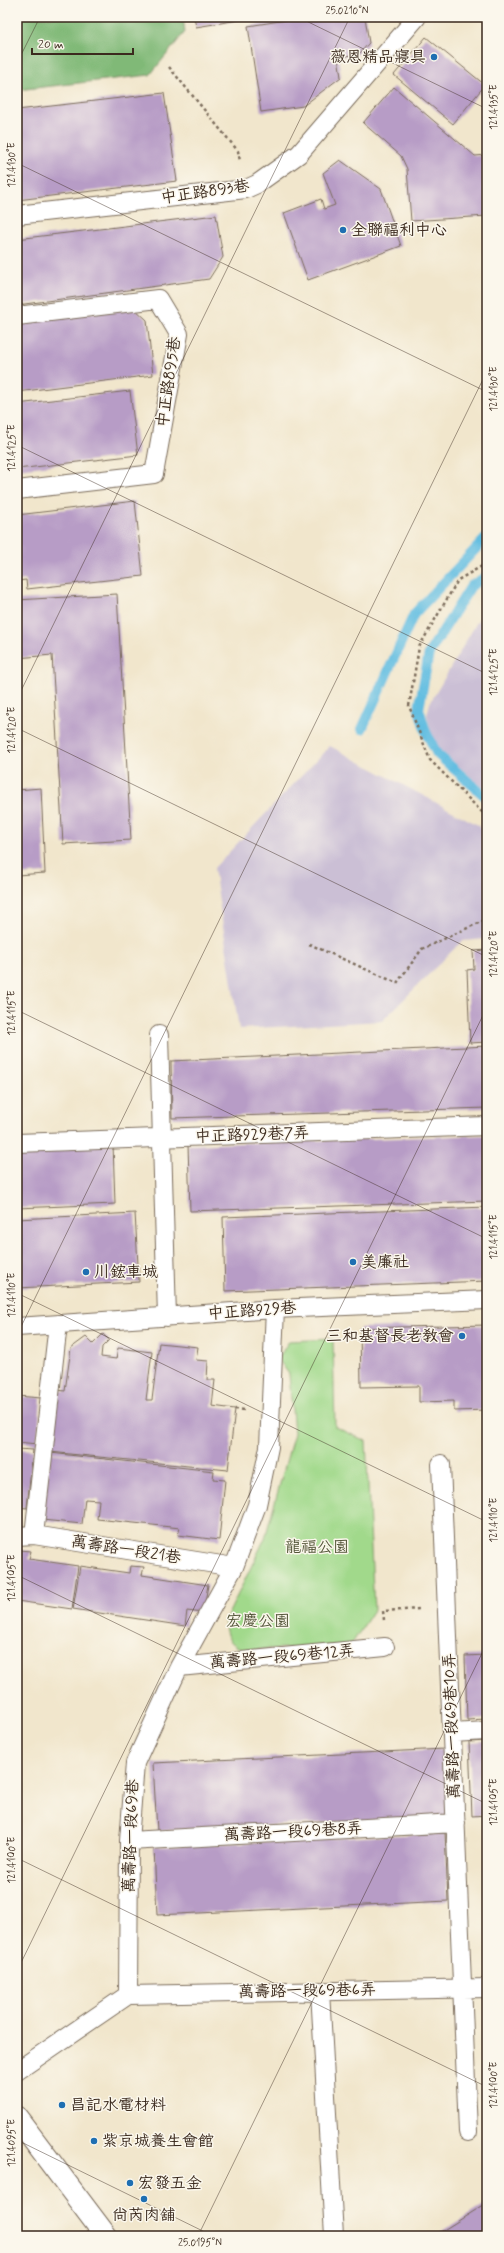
<svg xmlns="http://www.w3.org/2000/svg" width="504" height="2253" font-family="Mynerve,'LXGW WenKai TC',sans-serif">
  <rect width="100%" height="100%" fill="#fbf7ec"/>
  <filter id="ink" filterUnits="userSpaceOnUse"><feTurbulence type="fractalNoise" baseFrequency=".025" numOctaves="2"/><feDisplacementMap in="SourceGraphic" scale="8" xChannelSelector="R" yChannelSelector="G"/><feConvolveMatrix kernelMatrix="1 2 1 2 8 2 1 2 1" color-interpolation-filters="sRGB"/></filter>
  <filter id="wash" filterUnits="userSpaceOnUse"><feTurbulence type="fractalNoise" baseFrequency=".012" numOctaves="4" result="noise"/><feDisplacementMap in="SourceGraphic" scale="16" xChannelSelector="R" yChannelSelector="G"/><feGaussianBlur stdDeviation="0.9" result="paint"/><feColorMatrix in="noise" values="0 0 0 0 0 0 0 0 0 0 0 0 0 0 0 0 0 1.4 0 .05"/><feComposite in="paint" operator="in"/></filter>
  <g filter="url(#wash)">
    <rect width="100%" height="100%" fill="#f1e6cc"/>
    <path fill="#cbbfd5" d="M487,605v186l-47,-41 -8,-14 -5,-21 3,-12z
      M330,746l148,79 9,8v106l-25,2 -80,80 -143,8 -25,-161z"/>
    <path fill="#a1d98b" stroke="#6e8254" d="M333,1339l2,88 31,14 8,169 -23,35 -107,5c-14,-6 -19,-13 -19,-29l40,-83 29,-105 -5,-59 -11,-15 11,-18z"/>
    <path fill="#80b977" stroke="#5e724a" d="M17,17h166l2,15 -35,43 -133,15z"/>
    <g fill="none" stroke-linecap="round" stroke-linejoin="round">
      <path stroke="#64bee1" stroke-width="10" d="M487,576l-16,10 -42,67 -10,56 7,23 11,22 50,44
        M362,729l52,-115 73,-77"/>
    </g>
    <g id="blocks">
      <path fill="#b79cc6" d="M194,17h57v1l-55,9z
        M306,17h59l4,26 -10,11 -21,3 3,20 -38,29 -42,6 -13,-86z
        M426,37l59,48 -32,39 -59,-49z
        M394,87l81,69 12,-1v61l-76,5 -4,-52 -6,-13 -38,-33z
        M164,93l13,88 -160,19v-90z
        M340,160l41,29 20,57 -93,34 -24,-67 37,-14 3,10 11,-4 -12,-32z
        M216,215l7,42 -14,22 -192,26v-66z
        M134,308l13,12 6,55 -136,17v-71z
        M130,391l8,64 -121,14v-65z
        M135,501l8,75 -116,13 -1,-9 -9,1v-66z
        M117,594l14,246 -68,4 -11,-189 -35,3v-58z
        M41,788l4,85 -28,2v-85z
        M487,950v92l-17,1 -3,-73 7,-1 -1,-18z
        M487,1046v62l-315,10 -1,-57z
        M487,1135v66l-297,10 -2,-66z
        M113,1144l2,60 -98,4v-60z
        M487,1207v74l-262,10 -2,-74z
        M135,1213l4,69 -122,6v-69z
        M487,1325v85l-33,1v-10l-35,1v-16l-58,1 -1,-59z
        M103,1334l6,6 -7,7 -1,10 15,2 2,-11 34,4 -6,48h6l7,-57 39,4 -2,13 12,1 -1,19h8l-3,26 23,3 -7,61 -178,-18 7,-62 8,1 6,-43 15,-11 7,7z
        M17,1396l24,2 -4,46 -20,-2z
        M17,1449l16,1 -6,58 -10,-1z
        M50,1453l164,18 -1,8 12,1 -6,60 -41,-5 2,-7 -83,-9 2,-19 -14,-1 -3,25 -40,-4z
        M18,1550l13,1 -2,8 49,7 -6,43 -55,-8z
        M80,1566l49,7 1,-7 14,1 -2,8 66,10 -5,28 -16,-2 -2,15 -112,-17z
        M487,1655v64l-20,1 -2,-64z
        M487,1741v74l-15,1 -3,-74z
        M445,1749l3,68 -291,14 -4,-68z
        M445,1833l3,68 -291,14 -3,-68z
        M487,2203v33h-53z"/>
    </g>
  </g>
  <g filter="url(#ink)">
    <use href="#blocks" fill-opacity="0" stroke="#7b6c5b" stroke-width="1"/>
    <g fill="none" stroke-linecap="round" stroke-linejoin="round">
      <defs>
        <path id="lane" d="M17,215l229,-26 11,-5 42,-30 118,-137
          M17,316l141,-17 21,35 -25,140 -137,16
          M159,1035l8,282
          M17,1143l470,-17
          M17,1327l258,-18 212,-9
          M441,1464l27,668
          M34,1535l24,-211
          M17,1536l17,-1 200,32
          M179,1667l206,-20
          M452,1733l35,-2
          M129,1841l327,-18
          M320,1991l14,245
          M128,1995l359,-7
          M17,2071l111,-76 1,-154 6,-78 44,-96 55,-100 23,-62 12,-58 6,-138"/>
        <path id="primary" d="M17,2118l89,118"/>
      </defs>
      <use href="#lane" stroke="#7b6c5b" stroke-width="20"/>
      <use href="#primary" stroke="#7b6c5b" stroke-width="24"/>
      <path stroke="#7b6c5b" stroke-width="2.5" stroke-dasharray="3 3" stroke-linecap="butt" d="M169,67l69,84 2,10
        M487,563l-29,17 -39,67 -10,59 21,54 57,57
        M309,944l88,39 25,-34 65,-30
        M235,1409l10,1
        M384,1620l-1,-9 38,-2"/>
      <use href="#lane" stroke="#fff" stroke-width="18"/>
      <use href="#primary" stroke="#fff" stroke-width="22"/>
    </g>
  </g>
  <path fill="none" stroke="#3b2a1e" stroke-width="1" stroke-opacity="0.45" d="M298,17l189,92M17,63l23,-46M17,163l470,229M17,445l470,229M17,699l333,-682M17,728l470,229M17,1010l470,229M17,1293l470,229M17,1335l470,-964M17,1575l470,229M17,1858l470,229M17,1971l470,-964M17,2140l196,96M198,2236l289,-593"/>
  <g fill="#1f6fb2" stroke="#fbf7ec" stroke-width="1.5">
    <circle cx="434" cy="57" r="4"/>
    <circle cx="343" cy="230" r="4"/>
    <circle cx="353" cy="1262" r="4"/>
    <circle cx="86" cy="1272" r="4"/>
    <circle cx="462" cy="1336" r="4"/>
    <circle cx="62" cy="2105" r="4"/>
    <circle cx="94" cy="2141" r="4"/>
    <circle cx="130" cy="2183" r="4"/>
    <circle cx="144" cy="2199" r="4"/>
  </g>
  <g text-anchor="middle" dominant-baseline="central" stroke-width="3" stroke-linejoin="round" paint-order="stroke">
    <g font-size="16" fill="#3b2a1e" stroke="#fbf7ec" text-anchor="start">
      <text x="426" y="57" text-anchor="end">薇恩精品寢具</text>
      <text x="351" y="230">全聯福利中心</text>
      <text x="361" y="1262">美廉社</text>
      <text x="94" y="1272">川鋐車城</text>
      <text x="454" y="1336" text-anchor="end">三和基督長老教會</text>
      <text x="70" y="2105">昌記水電材料</text>
      <text x="102" y="2141">紫京城養生會館</text>
      <text x="138" y="2183">宏發五金</text>
      <text x="144" y="2215" text-anchor="middle">尚芮肉舖</text>
    </g>
    <g font-size="16" fill="#3b2a1e" stroke="#fbf7ec">
      <text transform="translate(205 192) rotate(-8)">中正路893巷</text>
      <text transform="translate(169 382) rotate(-82)">中正路895巷</text>
      <text transform="translate(252 1135) rotate(-2)">中正路929巷7弄</text>
      <text transform="translate(252 1311) rotate(-4)">中正路929巷</text>
      <text transform="translate(126 1550) rotate(9)">萬壽路一段21巷</text>
      <text transform="translate(282 1657) rotate(-5)">萬壽路一段69巷12弄</text>
      <text transform="translate(452 1726) rotate(-92)">萬壽路一段69巷10弄</text>
      <text transform="translate(293 1832) rotate(-3)">萬壽路一段69巷8弄</text>
      <text transform="translate(131 1836) rotate(-88)">萬壽路一段69巷</text>
      <text transform="translate(307 1991) rotate(-1)">萬壽路一段69巷6弄</text>
    </g>
    <g font-size="16" fill="#545639" stroke="#fbf7ec">
      <text x="317" y="1547">龍福公園</text>
      <text x="258" y="1621">宏慶公園</text>
    </g>
  </g>
  <rect width="504" height="2253" fill="none" stroke="#fbf7ec" stroke-width="44"/>
  <path d="M32 48v6h101v-6" fill="none" stroke="#3b2a1e" stroke-width="2"/>
  <text x="38" y="48" font-size="12" fill="#3b2a1e" stroke="#fbf7ec" stroke-width="3" paint-order="stroke">20 m</text>
  <rect x="22" y="22" width="460" height="2209" fill="none" stroke="#3b2a1e" stroke-width="1.5"/>
  <g font-size="10" text-anchor="middle" fill="#3b2a1e">
    <text x="347" y="14">25.0210°N</text>
    <text transform="translate(493 107) rotate(-90)" y="4">121.4135°E</text>
    <text transform="translate(11 165) rotate(-90)" y="4">121.4130°E</text>
    <text transform="translate(493 389) rotate(-90)" y="4">121.4130°E</text>
    <text transform="translate(11 448) rotate(-90)" y="4">121.4125°E</text>
    <text transform="translate(493 672) rotate(-90)" y="4">121.4125°E</text>
    <text transform="translate(11 730) rotate(-90)" y="4">121.4120°E</text>
    <text transform="translate(493 954) rotate(-90)" y="4">121.4120°E</text>
    <text transform="translate(11 1013) rotate(-90)" y="4">121.4115°E</text>
    <text transform="translate(493 1237) rotate(-90)" y="4">121.4115°E</text>
    <text transform="translate(11 1295) rotate(-90)" y="4">121.4110°E</text>
    <text transform="translate(493 1520) rotate(-90)" y="4">121.4110°E</text>
    <text transform="translate(11 1578) rotate(-90)" y="4">121.4105°E</text>
    <text transform="translate(493 1802) rotate(-90)" y="4">121.4105°E</text>
    <text transform="translate(11 1860) rotate(-90)" y="4">121.4100°E</text>
    <text transform="translate(493 2085) rotate(-90)" y="4">121.4100°E</text>
    <text transform="translate(11 2143) rotate(-90)" y="4">121.4095°E</text>
    <text x="200" y="2246">25.0195°N</text>
  </g>
</svg>
